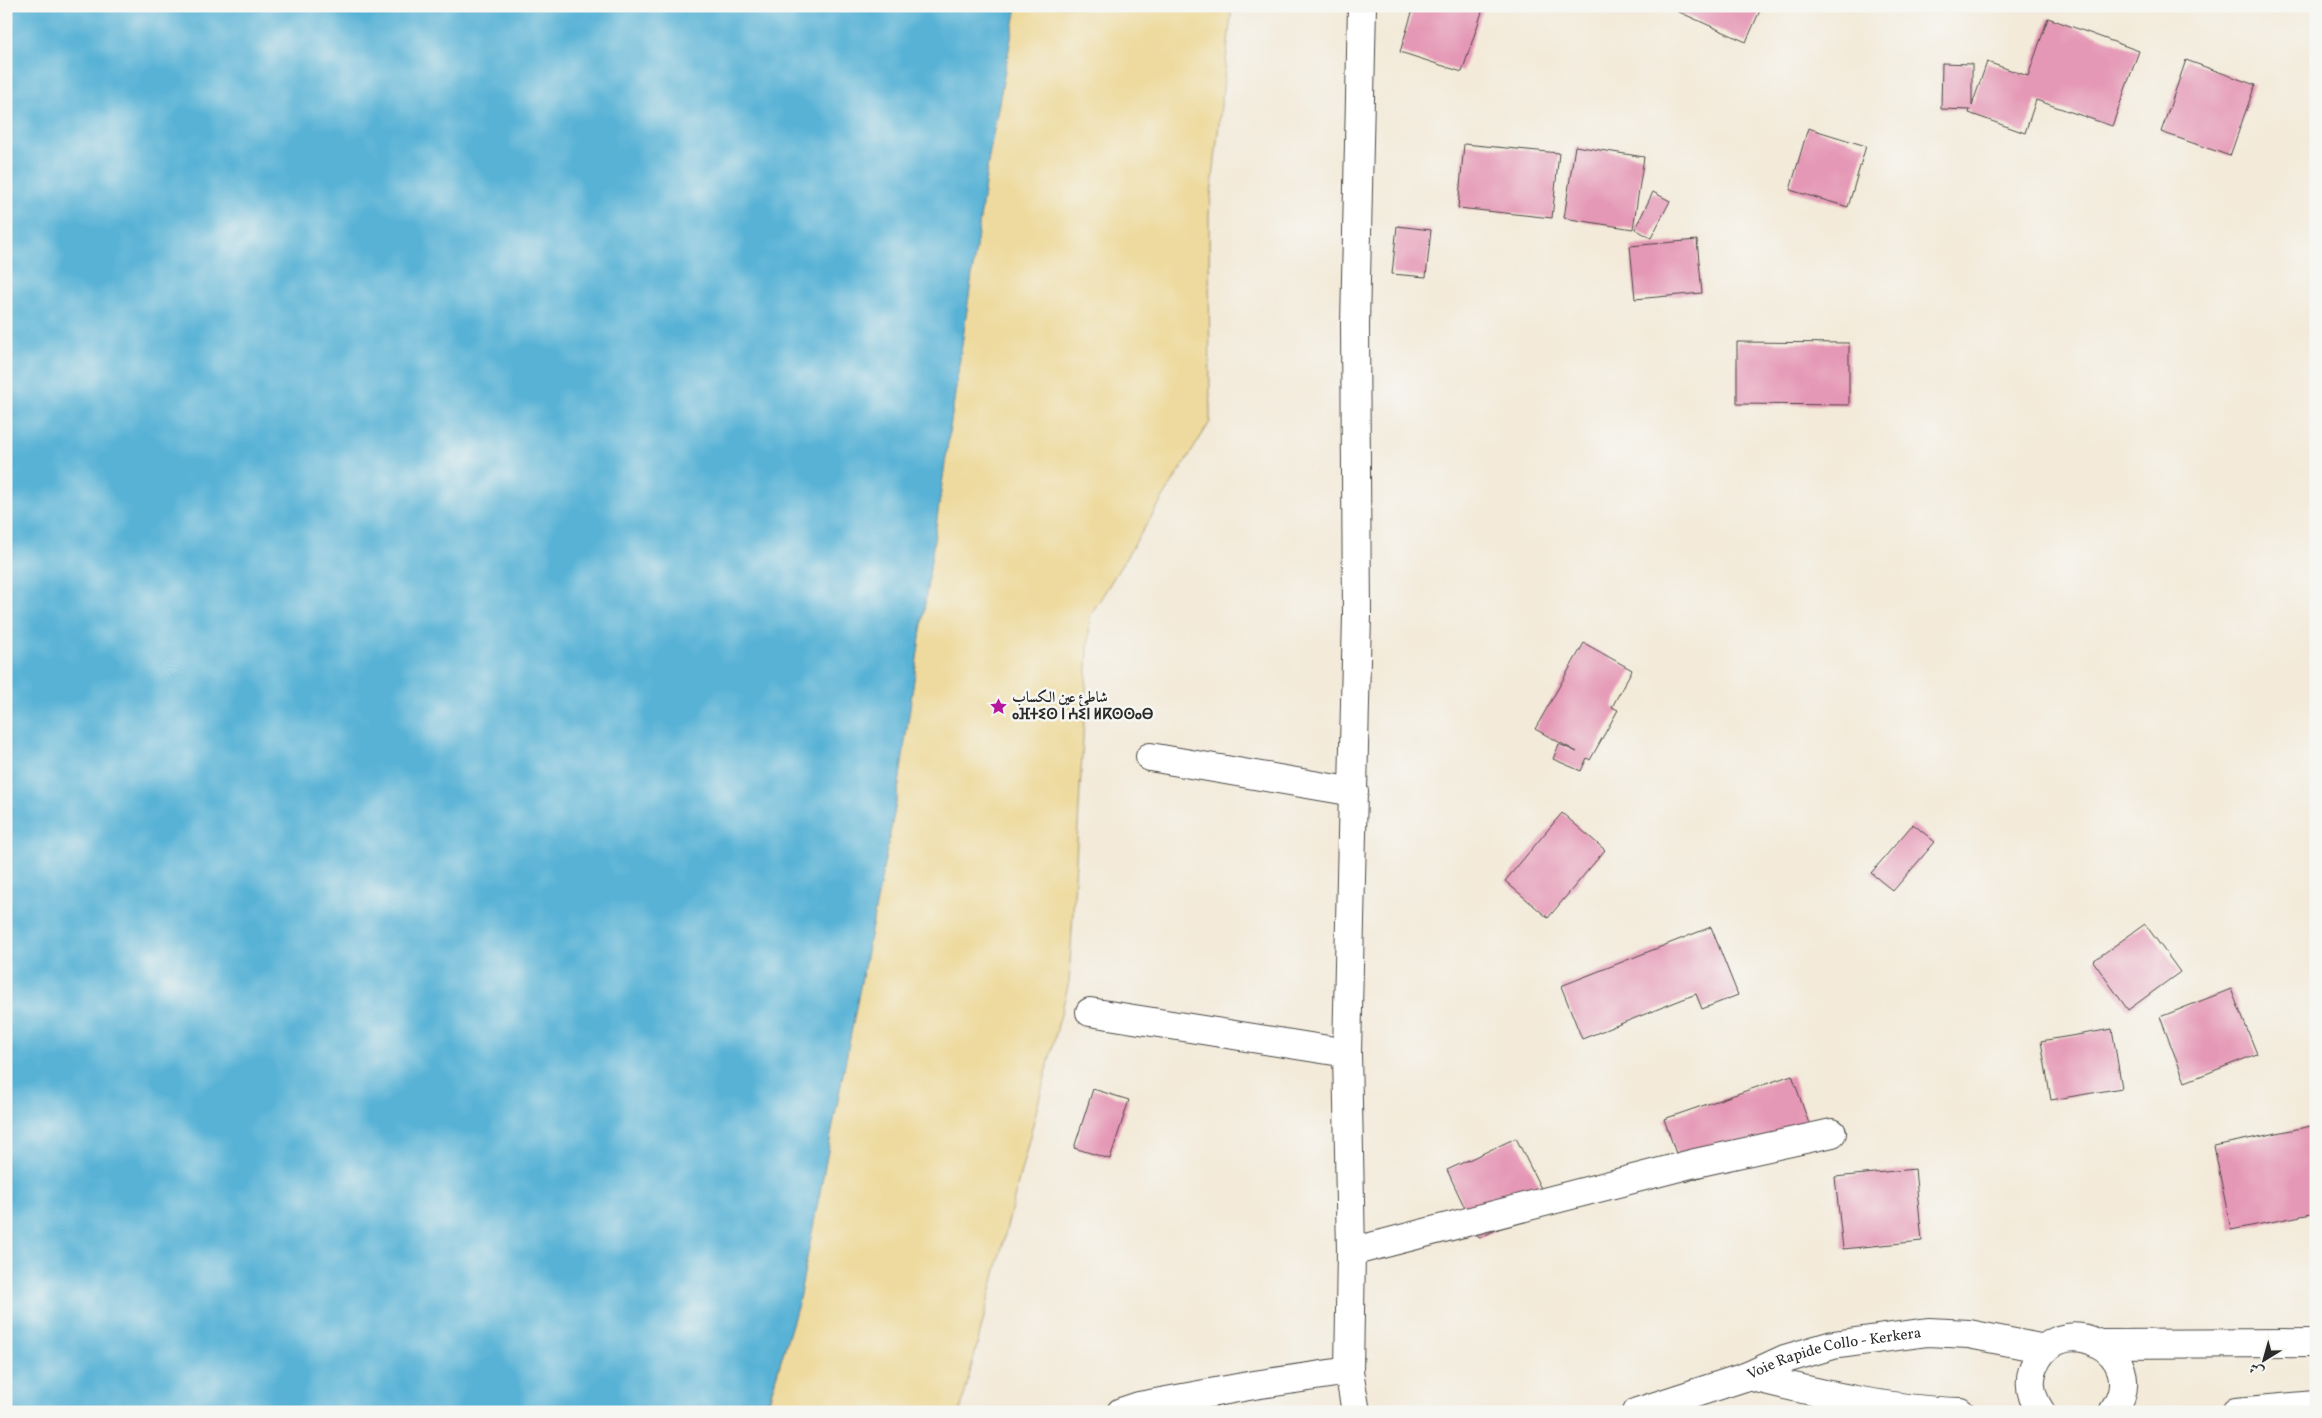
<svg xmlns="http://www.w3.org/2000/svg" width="2322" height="1418" font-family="Vollkorn,Amiri,'Noto Sans Tifinagh',serif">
  <rect width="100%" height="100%" fill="#f6f6f2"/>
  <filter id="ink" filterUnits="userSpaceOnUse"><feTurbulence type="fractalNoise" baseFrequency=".02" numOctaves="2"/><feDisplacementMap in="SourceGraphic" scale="10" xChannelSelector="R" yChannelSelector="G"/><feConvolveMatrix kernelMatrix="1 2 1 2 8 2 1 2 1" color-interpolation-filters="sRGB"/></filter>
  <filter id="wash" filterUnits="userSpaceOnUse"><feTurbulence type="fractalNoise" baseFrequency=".0096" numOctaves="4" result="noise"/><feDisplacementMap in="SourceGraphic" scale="20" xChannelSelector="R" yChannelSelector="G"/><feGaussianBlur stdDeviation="1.12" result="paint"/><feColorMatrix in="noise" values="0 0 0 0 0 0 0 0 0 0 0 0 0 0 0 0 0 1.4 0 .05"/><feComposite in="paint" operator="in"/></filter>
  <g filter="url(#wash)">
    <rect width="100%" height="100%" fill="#f3ead9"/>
    <path fill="#eeda9e" stroke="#8c8264" d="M1017,6h215l-23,208 1,208 -120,194 -21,366 -109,430h-194l32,-108 99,-506 92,-642z"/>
    <path fill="#59b2d6" stroke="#426e80" d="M6,6h1011l-28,150 -92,642 -99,506 -33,108h-759z"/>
    <g id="blocks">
      <path fill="#e598b5" d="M1414,6h70l-22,66 -62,-20z
        M1680,6h82l-16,36 -69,-31z
        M2048,18l91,33 -27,75 -76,-26 -11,33 -56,-20 1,-3 -29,-1 1,-46 30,1v41l15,-43 41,14z
        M2186,60l69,25 -25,71 -69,-24z
        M1808,128l58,18 -18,61 -58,-17z
        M1464,144l95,9 -7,65 -94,-10z
        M1575,146l69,11 -11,72 -69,-11z
        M1653,192l17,9 -19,37 -16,-9z
        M1397,226l34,4 -5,47 -34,-3z
        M1697,240l5,53 -67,6 -5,-53z
        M1737,342l112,1v62l-112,-1z
        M1584,643l48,27 -20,37 6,3 -28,50 -3,-2 -6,13 -28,-12 6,-15 18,8 -42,-23z
        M1562,813l43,37 -57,68 -43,-37z
        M1913,824l22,18 -42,49 -22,-18z
        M2145,924l35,48 -52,38 -35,-49z
        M1711,927l27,68 -36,14 -6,-15 -114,45 -21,-53z
        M2231,989l26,65 -72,28 -25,-65z
        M2112,1029l10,59 -71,12 -10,-59z
        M1792,1075l22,63 -128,44 -22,-63z
        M1093,1089l36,11 -19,59 -36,-11z
        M2316,1125v88l-85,17 -17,-84z
        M1516,1138l33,67 -70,33 -32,-68z
        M1915,1169l7,72 -79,8 -8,-72z"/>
    </g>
  </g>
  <g filter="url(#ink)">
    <use href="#blocks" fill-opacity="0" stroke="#494845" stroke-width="1"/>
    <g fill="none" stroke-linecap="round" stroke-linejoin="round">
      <defs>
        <path id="minor" d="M1150,757l204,35
          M1090,1012l257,41
          M1351,1252l340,-88 141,-31
          M1121,1412l18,-6 115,-21 95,-14
          M1356,1412l-7,-41 2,-119 -4,-199 10,-438 -2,-290 7,-319"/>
        <path id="primary" d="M1637,1412l111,-36"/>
        <g id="trunk">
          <path d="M2101,1344l215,-1"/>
          <path id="s1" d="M1748,1376l37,-17 48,-14 95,-13 41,2 76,15"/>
          <path d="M1748,1376c69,17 141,34 212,36"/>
          <path d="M2041,1412c-9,-13 -13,-28 -8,-43 21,-65 122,-19 80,43"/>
          <path d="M2236,1412l80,-7"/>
        </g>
      </defs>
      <use href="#minor" stroke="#494845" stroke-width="30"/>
      <use href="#primary" stroke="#494845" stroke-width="30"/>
      <use href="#trunk" stroke="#494845" stroke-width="30"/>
      <use href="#minor" stroke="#fff" stroke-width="28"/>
      <use href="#primary" stroke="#fff" stroke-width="28"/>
      <use href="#trunk" stroke="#fff" stroke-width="28"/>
    </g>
  </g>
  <defs>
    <symbol id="sight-bare" viewBox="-9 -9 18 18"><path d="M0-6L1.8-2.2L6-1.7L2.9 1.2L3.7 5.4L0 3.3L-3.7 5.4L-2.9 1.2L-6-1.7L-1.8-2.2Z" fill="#b5179e" stroke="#f6f6f2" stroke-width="2.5" paint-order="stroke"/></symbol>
  </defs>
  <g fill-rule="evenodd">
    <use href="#sight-bare" x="986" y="694" width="25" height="25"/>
  </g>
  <g text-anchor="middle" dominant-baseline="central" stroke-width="5" stroke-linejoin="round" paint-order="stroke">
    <g font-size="15" font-weight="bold" fill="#2b2b2b" stroke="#f6f6f2" text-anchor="start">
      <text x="1012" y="698">شاطئ عين الكساب<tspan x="1012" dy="17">ⴰⴼⵜⵉⵙ ⵏ ⵄⵉⵏ ⵍⴽⵙⵙⴰⴱ</tspan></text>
    </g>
    <g font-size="15" fill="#2b2b2b" stroke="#f6f6f2">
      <text stroke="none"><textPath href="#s1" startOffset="90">Voie Rapide Collo - Kerkera</textPath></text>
    </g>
  </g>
  <rect width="2322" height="1418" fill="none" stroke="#f6f6f2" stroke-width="25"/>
  <g transform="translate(2264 1360) rotate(217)" stroke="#f6f6f2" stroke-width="4" paint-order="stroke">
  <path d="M0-4L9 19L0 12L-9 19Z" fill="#2b2b2b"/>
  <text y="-8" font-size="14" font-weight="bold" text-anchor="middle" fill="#2b2b2b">ش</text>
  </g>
</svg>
